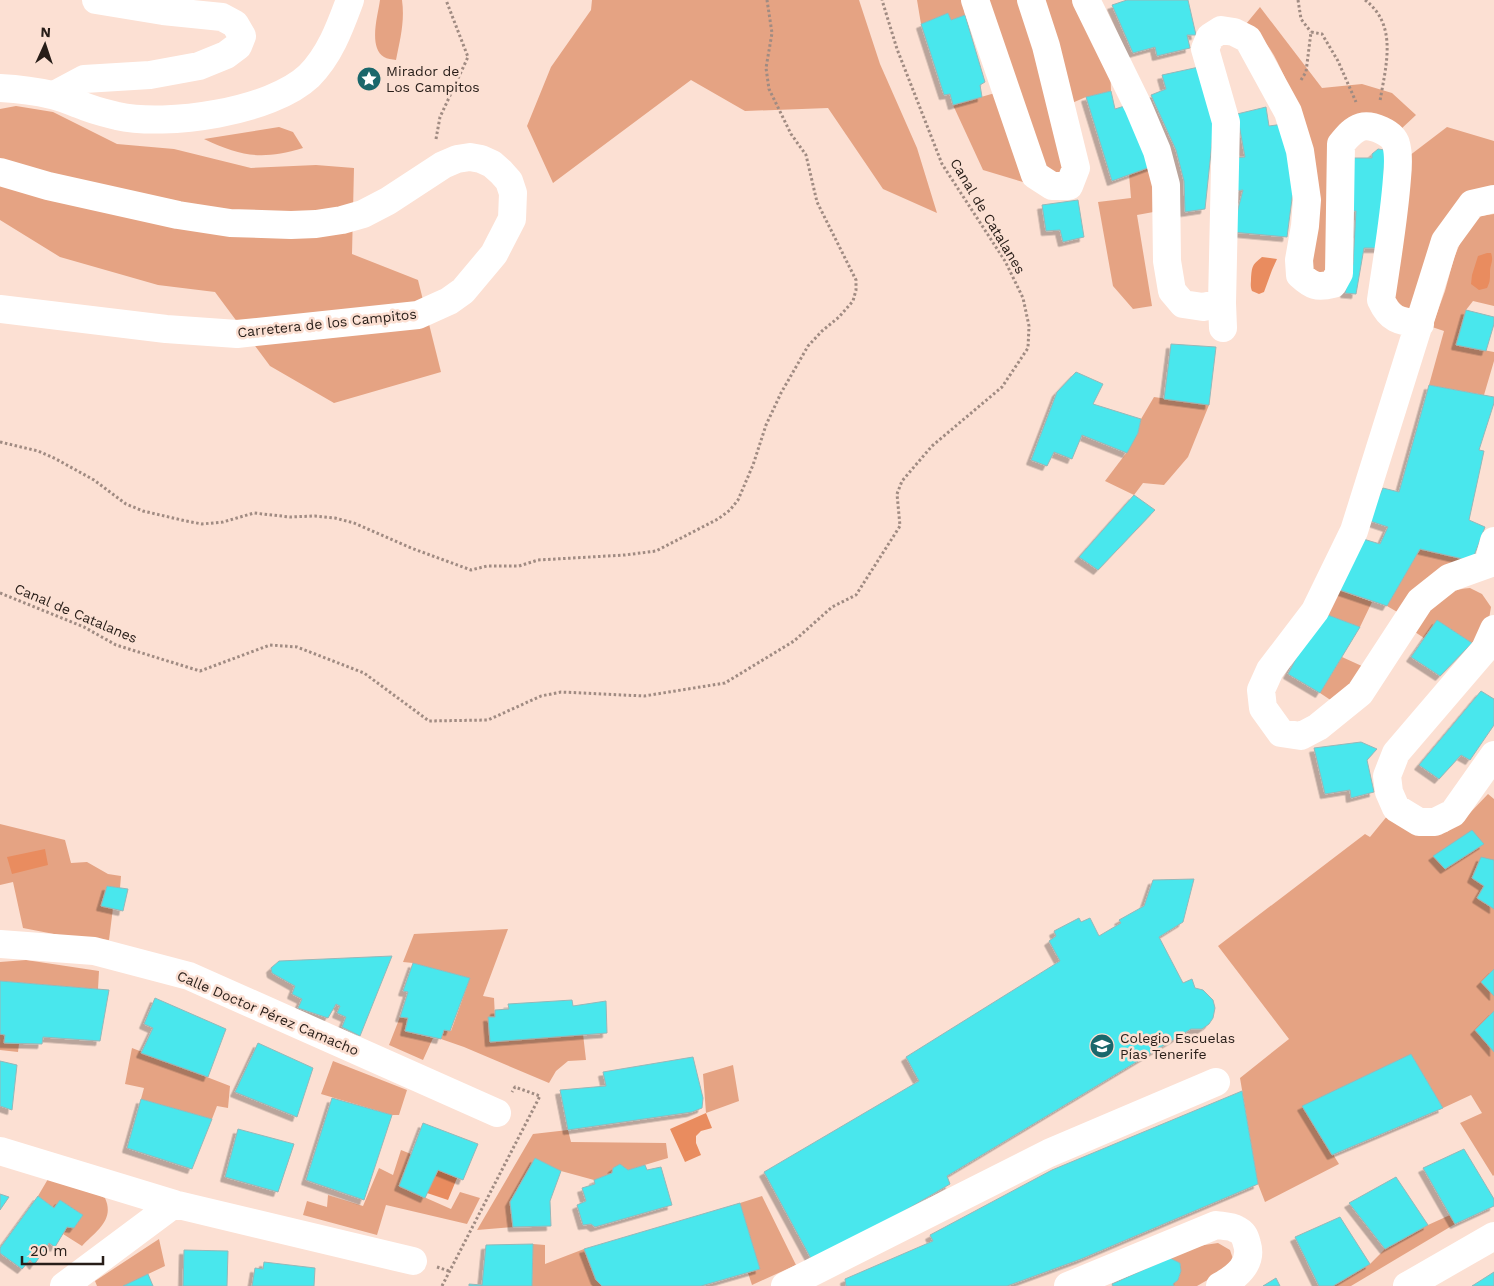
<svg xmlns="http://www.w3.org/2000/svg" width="1494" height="1286" font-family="'Work Sans',sans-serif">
  <defs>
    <filter id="shadow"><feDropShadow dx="-4.5" dy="4.5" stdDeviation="0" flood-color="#0004"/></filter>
  </defs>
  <rect width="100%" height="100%" fill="#fce0d3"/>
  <path fill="#e5a383" d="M380,0h22c3,21 -2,40 -6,60 -4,-1 -9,-1 -12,-3 -16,-10 -6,-42 -4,-57z
    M592,0h267l21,64 37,84 20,65 -54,-24 -55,-81 -83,3 -54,-31 -138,103 -26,-57 24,-59 40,-57z
    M917,0h45l3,15 -14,5 -3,-7 -27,11z
    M988,0h36l44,177 -24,-4z
    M1042,0h37l31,59 1,32 -25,6 -14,6z
    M1260,7l62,81 40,-4 30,9 24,22 -16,15 -45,-7 -29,150 -15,-2 -26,-193c-11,-24 -17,-37 -39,-54z
    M995,93l28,89 -40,-12 -30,-65z
    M16,106l37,6 64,32 57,5 77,19 65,-3 38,3 -2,86 66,26 23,92 -107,31 -64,-37 -55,-74 -57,-7 -98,-28 -60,-37v-111z
    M279,127l14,5 10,16c-41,12 -61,9 -99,-9z
    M1447,127l47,14v54l-83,114 -5,4 -15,-14 14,-140z
    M1153,166l6,45 -22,4 15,91 -19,3 -20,-23 -15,-84 33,-4 -2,-24z
    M1494,214v92l-21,-5 -7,9 -10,35 38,7v9l-10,34 -55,-10 15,-54 -12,-4 13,-36 9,-33 13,-32 14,-10z
    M1154,397l55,8 -21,52 -24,28 -21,-2 -9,12 -29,-14 22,-29 11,-19 3,-14z
    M1420,549l52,12 -73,52 -12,-7z
    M1334,588l38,14 -12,25 -40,-15z
    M1470,588l12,6 9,13 -4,24 -15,12 -35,-23 -13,18 -9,-6c17,-23 24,-42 55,-44z
    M1342,657l22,10 -29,36 -15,-10z
    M1488,794l6,5v376l-1,1 -33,-53 22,-10 -11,-18 -28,13 -32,-54 -108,52 36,58 -74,38 -7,-18 -18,-106 49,-39 -71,-93 147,-112 5,3 18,-22 35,20 24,-3 20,-16z
    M0,824l65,16 6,23 16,-1 21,12 13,2 -1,12 -13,-2 -6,19 12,3 -4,32 -50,-5 -36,-7 -10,-46 -13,3z
    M508,929l-25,67 11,2 1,19h-6l94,17 3,26 -18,1 -12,10 -7,12 -85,-36 -23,-8 3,-9 7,1 19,-53 -57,-15 -10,-1 11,-28z
    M26,960l73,11 -1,18 -98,-8v-19z
    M400,1017l8,1 -3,13 28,7 -10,22 -34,-15z
    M0,1034l5,1 -1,8 15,1 -1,8 -18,-2z
    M132,1048l98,38 -2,22 -11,-2 -5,13 -71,-20 3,-11 -19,-4z
    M333,1061l74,29 -8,25h-7l-71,-21z
    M733,1065l6,36 -33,12 -3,-39z
    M568,1130l3,12 95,1 2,15 -40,12 -8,-6 -7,4 -1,5 -18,7 -33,-9 -26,-13 -25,44 3,25 -36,3 56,-96z
    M401,1150l10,4 -12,32 52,23 9,-17 20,6 -13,26 -81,-19 -9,30 -74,-20 4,-14 20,6 1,-12 35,11 16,-38 14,7z
    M48,1179l47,14 10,5c10,22 -9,33 -23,48l-19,-12 4,-7 7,1 9,-13 -23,-15 -6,8 -16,-12z
    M762,1196l34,69 -44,20 -4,-12 12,-4 -20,-66z
    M1450,1215l5,9 -104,62h-18l37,-22 15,-15 43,-24z
    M159,1239l6,27 -42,20h-26l-2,-5z
    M1218,1243l12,7 3,9 -8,11 -28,16h-23l-1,-2c7,-5 9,-12 7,-21l-10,-5 28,-12z
    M533,1244l12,1v19l39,-15 12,31 6,6h-70z"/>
  <path fill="#e98c5f" d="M1487,253h4c3,9 -1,11 -1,19 0,8 0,10 -3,16l-8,2 -8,-6 1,-9 6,-19z
    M1262,257l15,2 -5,11 -8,22 -5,2 -7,-3c-2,-5 -1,-7 -1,-12 1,-13 1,-14 11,-22z
    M45,849l3,16 -36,9 -5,-17z
    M706,1113l6,15 -11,3 -5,5v7l5,12 -16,7 -15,-33z
    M438,1170l19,8 -9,22 -21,-7z"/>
  <path fill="#48e7ed" stroke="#96b7b8" filter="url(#shadow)" d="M1127,0h61l8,35h-9l3,13 -33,8 -2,-9 -22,6 -21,-48z
    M948,13l3,7 14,-5 20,67 -5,3 2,12 -29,8 -3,-11 -6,1 -23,-71z
    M1199,67l16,47 -10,95 -20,3 -1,-31 -8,-31 -25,-55 15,-6 -4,-14z
    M1111,91l4,18 16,-5 22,62 -41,15 -26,-84z
    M1266,107l3,19 22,-3 2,68 -6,46 -55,-5 11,-42 -8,1 -1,-33 11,-1 -8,-43z
    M1378,149l7,1 -4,98h-17l-8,46 -11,-1 8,-29 3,-53h-4l2,-53h18v-4z
    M1078,200l6,37 -21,5 -3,-12 -14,1 -4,-26z
    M1466,310l28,7v7l-8,27 -30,-6z
    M1171,344l45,3 -7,58 -45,-6z
    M1076,372l27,12 -10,20 48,15 -3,14 -11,20 -45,-18 -10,24 -18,-7 -7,14 -16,-6 26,-68z
    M1429,385l65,12v6l-15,47 5,1 -15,69 16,7 -13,34 -52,-12 -33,57 -53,-18 26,-50 20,6 8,-17 -21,-7 16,-32 16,4z
    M1134,495l21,15 -57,60 -19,-13z
    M1320,612l40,15 -40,66 -32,-19z
    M1437,620l35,23 -32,33 -29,-19z
    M1481,691l13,8v26l-24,35 -9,-5 -22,24 -20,-14z
    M1361,742l16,7 -10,11 7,32 -23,6 -1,-8 -25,4 -11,-46z
    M1472,830l12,14 -39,25 -12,-13z
    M1481,857l13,3v49l-17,-11 7,-12 -12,-8z
    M1194,879l-11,43 -24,15 24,46 9,-4 3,9 8,2 10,10 2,8 -2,10 -4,6 -7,5h-11l-244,147 3,8 -136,80 -50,-92 155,-91 -13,-24 154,-96 -11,-20 7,-5 -2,-5 25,-13 2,4 9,-4 9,18 22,-13 -2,-3 25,-14 9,-26z
    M107,886l21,3 -5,22 -22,-5z
    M392,956l-32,80 -18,-9 4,-10 -9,-4 3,-7 -4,-2 -8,14 -30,-10 4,-9 -10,-5 3,-8 -23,-13 -1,-5 8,-7z
    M413,963l57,15 -20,53 -6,-1 -3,9 -36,-8 3,-13 -8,-1 8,-25 -5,-1z
    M1494,969v27l-13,-14z
    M0,981l109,9 -9,51 -57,-4 -1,7 -38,-1 1,-8 -5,-1z
    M155,998l71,31 -18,48 -67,-24 12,-25 -9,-4z
    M572,1000l1,6 33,-5 1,32 -117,9 -2,-25h7v-7l14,-1 -1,-5z
    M1494,1011v41l-19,-22z
    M258,1043l55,25 -16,49 -62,-25z
    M1411,1054l32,54 -111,47 -30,-49z
    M693,1057l10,41 -1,10 -10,4 -124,18 -8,-40 46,-4 -3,-14z
    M0,1061l17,4 -5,45 -12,-4z
    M1242,1091l16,93 -177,75 -74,27h-161l-1,-7 88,-38 -3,-6 122,-65z
    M332,1098l60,17 -28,85 -58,-20z
    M141,1099l71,20 -20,50 -65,-21z
    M423,1123l55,21 -15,36 -25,-10 -13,28 -26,-12z
    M238,1129l56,15 -16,48 -53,-15z
    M1464,1149l30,50v7l-39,18 -32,-56z
    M535,1158l26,13 -11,30 1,25 -38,1 -3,-25z
    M620,1164l8,6 17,-5 2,5 14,-3 11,38 -77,22 -4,-3 -8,1 -6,-20 9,-4 -4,-13 13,-4 -1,-4 18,-7 1,-5z
    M1396,1177l32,48 -43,24 -36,-46z
    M0,1194l9,3 -9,13z
    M38,1196l16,12 6,-8 23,15 -9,13 -7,-1 -12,20 -6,-4 -15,22 -4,-5 -8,9 -22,-16v-5z
    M740,1203l20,66 -59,17h-99l-6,-6 -12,-31z
    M1340,1217l30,47 -37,22h-14l-24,-49z
    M533,1244l-1,42h-63v-2l13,1 4,-40z
    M184,1250l44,1 -1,35h-44z
    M1170,1258l10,5 1,8 -3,9 -5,4 1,2h-61l-1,-2z
    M264,1262l51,6 -1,18h-62l3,-18 8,1z
    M1494,1272v14h-22z
    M148,1274l5,12h-30z
    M1276,1278l4,8h-17z"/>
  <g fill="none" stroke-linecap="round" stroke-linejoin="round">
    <path stroke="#a08b82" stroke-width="3" stroke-dasharray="2.5 2.5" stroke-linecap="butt" d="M1298,0l3,19 10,13
      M1365,0c33,25 21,65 15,101
      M1301,80l5,-8 5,-40 11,2 16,27 18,41
      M436,139l4,-22 28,-60 -22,-57
      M0,442l38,9 18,8 38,21 32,24 17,7 43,10 16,3 21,-2 31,-9 36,4 25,-1 20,2 19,5 57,25 60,22 16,-4h32l19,-6 87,-5 31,-4 62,-32 12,-9 8,-10 15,-35 13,-40 15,-32 27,-47 14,-15 17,-14 14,-16 3,-11v-10l-39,-78 -11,-47 -15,-21 -22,-45 -3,-21 6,-35 -5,-33
      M0,593l84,34 32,18 84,26 70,-26 27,2 67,26 65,48 59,-1 53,-24 20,-4 83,4 81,-13 69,-42 38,-34 24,-12 44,-69 -3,-32 5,-13 30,-35 70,-59 26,-39 1,-22 -6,-28 -18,-37 -63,-97 -45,-115 -15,-49
      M437,1267l12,4
      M442,1286l98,-190 -25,-9 -3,5"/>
    <path stroke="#fff" stroke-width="28" d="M975,0l60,175 17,11h17l7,-18 -30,-122 -15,-46
      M1086,0l52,106 19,45 9,34 1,76 5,30 11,13 20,3 19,-4
      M54,95l30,-16 66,-4 49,-9 27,-11 12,-9 4,-10 -7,-12 -13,-7 -59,-6 -67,-11
      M1223,328l-1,-25 4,-181 -21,-73 5,-12 11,-7 13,2 14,7 40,73 12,39 7,49 -2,26 -6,34 1,15c12,11 17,13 33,9l6,-11 2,-129c6,-7 11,-14 20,-17 11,-3 32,6 35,17 3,10 2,24 1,34 -3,41 -10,81 -16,122 9,20 18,21 39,24
      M1488,564l-39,14 -29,23 -60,92 -42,34 -17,9 -20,-3 -18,-25 -2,-18 9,-20 45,-59 39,-80 91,-290 27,-37 22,-5
      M1488,564l6,-23
      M1494,629l-9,20 -89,104 -9,23 2,16 7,16 23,14h16l18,-9 41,-58
      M0,944l94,7 95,25 308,137
      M0,1151l174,53
      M64,1286l110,-82 239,57
      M785,1286l264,-133 167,-71
      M1068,1286l148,-61c6,1 15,1 20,4 7,3 9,7 11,15 6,20 -11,33 -27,42
      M1407,1286l87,-50"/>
    <path stroke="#fff" stroke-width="28" d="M0,88c18,1 35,3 52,7 10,2 19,7 29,10 11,5 24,8 36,11 50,11 154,-4 192,-40 21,-21 31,-49 41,-76
      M0,172l48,14 130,29 52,8 61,2 25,-1 26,-4 21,-6 25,-13 55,-36 14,-6 13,-2 11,2 11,5 9,8 8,9 4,12 -1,26 -18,35 -31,37 -14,10 -31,14 -181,19 -71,-5 -166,-20"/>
  </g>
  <defs>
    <symbol id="sight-disc" viewBox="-11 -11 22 22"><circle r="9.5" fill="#1a676b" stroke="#fce0d3"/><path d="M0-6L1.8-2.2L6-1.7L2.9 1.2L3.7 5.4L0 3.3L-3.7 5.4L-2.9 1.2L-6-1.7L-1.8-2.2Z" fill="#fff"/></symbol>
    <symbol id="school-disc" viewBox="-11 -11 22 22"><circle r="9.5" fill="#1a676b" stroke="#fce0d3"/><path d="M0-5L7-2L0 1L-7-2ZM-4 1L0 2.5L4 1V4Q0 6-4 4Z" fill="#fff"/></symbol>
  </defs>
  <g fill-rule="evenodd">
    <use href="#sight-disc" x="355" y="65" width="28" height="28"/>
    <use href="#school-disc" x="1088" y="1032" width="28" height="28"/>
  </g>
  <g text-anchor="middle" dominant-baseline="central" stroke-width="5" stroke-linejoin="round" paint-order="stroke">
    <g font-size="14" fill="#271d18" stroke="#fce0d3" text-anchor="start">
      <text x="386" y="71">Mirador de<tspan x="386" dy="16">Los Campitos</tspan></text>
      <text x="1120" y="1038">Colegio Escuelas<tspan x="1120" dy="16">Pías Tenerife</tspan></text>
    </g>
    <g font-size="14" fill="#271d18" stroke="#fce0d3">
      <text transform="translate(988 216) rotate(59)">Canal de Catalanes</text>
      <text transform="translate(327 323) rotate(-6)">Carretera de los Campitos</text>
      <text transform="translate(76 613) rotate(23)">Canal de Catalanes</text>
      <text transform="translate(268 1013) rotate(23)">Calle Doctor Pérez Camacho</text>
    </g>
  </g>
  <g transform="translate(45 45) rotate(3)" stroke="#fce0d3" stroke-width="4" paint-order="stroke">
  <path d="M0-4L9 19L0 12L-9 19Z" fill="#271d18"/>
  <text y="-8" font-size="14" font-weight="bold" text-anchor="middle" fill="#271d18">N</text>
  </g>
  <path d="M22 1256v8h81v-8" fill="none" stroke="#271d18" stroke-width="2.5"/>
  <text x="30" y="1256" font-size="15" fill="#271d18" stroke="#fce0d3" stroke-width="4" paint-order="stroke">20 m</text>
</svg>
